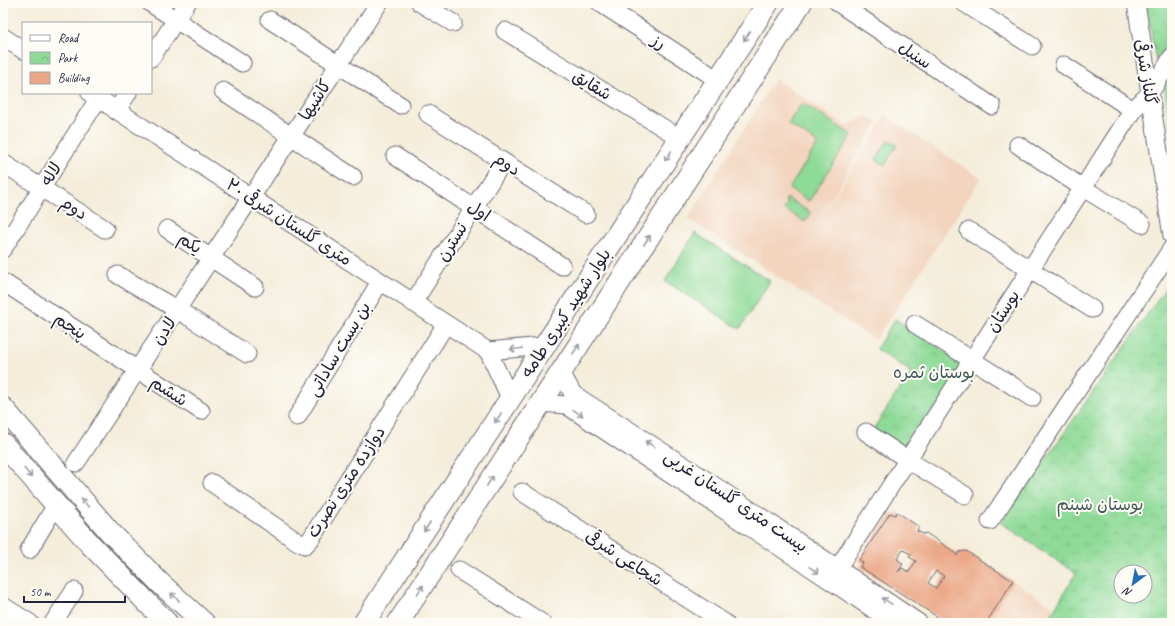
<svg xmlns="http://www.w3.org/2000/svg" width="1175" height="626" font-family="Caveat,'Playpen Sans Arabic',sans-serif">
  <defs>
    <pattern id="park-crowns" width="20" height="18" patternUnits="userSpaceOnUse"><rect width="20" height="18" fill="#8eda97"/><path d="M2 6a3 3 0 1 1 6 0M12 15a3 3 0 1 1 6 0" fill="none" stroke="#7abb83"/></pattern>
  </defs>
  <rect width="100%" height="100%" fill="#fdfcf7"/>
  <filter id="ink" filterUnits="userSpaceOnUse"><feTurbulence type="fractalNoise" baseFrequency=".025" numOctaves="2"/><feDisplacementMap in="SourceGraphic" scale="8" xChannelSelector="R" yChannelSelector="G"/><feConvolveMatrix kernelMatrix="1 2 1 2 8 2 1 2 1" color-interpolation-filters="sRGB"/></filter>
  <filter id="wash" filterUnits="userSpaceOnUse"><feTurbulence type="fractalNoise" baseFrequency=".012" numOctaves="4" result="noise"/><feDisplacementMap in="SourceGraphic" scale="16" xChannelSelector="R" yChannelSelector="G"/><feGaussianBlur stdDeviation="0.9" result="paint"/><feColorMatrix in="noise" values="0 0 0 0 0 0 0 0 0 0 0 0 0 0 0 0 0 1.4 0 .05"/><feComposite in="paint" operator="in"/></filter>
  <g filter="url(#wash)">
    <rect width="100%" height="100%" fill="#f4edda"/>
    <path fill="#f3d4be" d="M775,79l72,47 19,-10 12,7 -74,120 82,-127 95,62 -82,127 -24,35 -187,-121z
      M1013,581l41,26 -10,16h-58z"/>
    <path fill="url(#park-crowns)" stroke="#587e69" fill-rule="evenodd" d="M1146,3h26v33l-16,25z
      M1172,74v60l-8,-48z
      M1172,279v344h-126l30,-50 -75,-50zM1121,572h24v24h-24z
      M895,319l71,46 -58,89 -36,-23 39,-59 -35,-23z"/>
    <path fill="#8eda97" stroke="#587e69" d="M802,103l50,32 -43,66 -20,-12 29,-46 -30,-19z
      M888,140l9,5 -12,20 -9,-5z
      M787,198l24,15 -6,9 -21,-13 4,-6 -3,-2z
      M695,233l75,48 -30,48 -75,-48z"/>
    <g id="blocks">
      <path fill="#eba887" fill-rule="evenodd" d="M897,512l22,15 -2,4 6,3 3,-1 30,20 1,3 2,-4 7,-1 47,30 -27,42h-39l-87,-56 3,-4 -4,-3 31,-47 5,2zM903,550l8,4 -2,3 7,4 -7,11 -7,-4 -4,4 5,-8 -6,-5zM936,571l8,5 -8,12 -8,-5z"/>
    </g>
  </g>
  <g filter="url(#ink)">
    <use href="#blocks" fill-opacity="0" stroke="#6c6973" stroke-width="1"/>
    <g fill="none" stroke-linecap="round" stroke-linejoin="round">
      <defs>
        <path id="minor" d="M150,3l92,60
          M420,3l33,20
          M600,3l118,77
          M838,3l154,103
          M964,3l68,43
          M1136,3l36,233
          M270,20l130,85
          M505,31l175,107
          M3,37l20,13
          M151,58l36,-55
          M1064,65l69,45
          M223,91l130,86
          M90,93l398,258 22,47
          M116,111l12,-18
          M428,114l158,100
          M1018,145l65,43 59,36
          M395,156l167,110
          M3,163l102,66
          M167,229l88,58
          M969,231l123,78
          M3,249l95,-150
          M118,275l60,35 69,44
          M3,282l198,129
          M413,303l90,-141
          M915,324l117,74
          M488,351l56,-5
          M561,372l12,22 124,80 222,149
          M541,403l25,2 328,218
          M297,417l83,-135
          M866,432l42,28 57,35
          M76,463l303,-460
          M212,483l86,59 7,3 5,-5 136,-216
          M522,492l203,131
          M990,521l182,-273
          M29,550l27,-45
          M459,570l83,53
          M830,580l303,-470 17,-17 22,-36
          M3,606l27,17
          M53,623l21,-32"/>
        <path id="major" d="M3,408l107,124 50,51 44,40
          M3,444l87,100 77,79
          M364,623l404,-620
          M398,623l403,-620"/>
      </defs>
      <use href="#minor" stroke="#6c6973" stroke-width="19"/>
      <use href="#major" stroke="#6c6973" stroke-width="23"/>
      <use href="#minor" stroke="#fff" stroke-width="17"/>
      <use href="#major" stroke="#fff" stroke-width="21"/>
    </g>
    <defs><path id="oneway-shaft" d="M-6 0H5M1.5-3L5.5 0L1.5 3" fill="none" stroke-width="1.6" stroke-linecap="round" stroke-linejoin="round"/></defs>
    <g stroke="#9c9ca7">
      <use href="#oneway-shaft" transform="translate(747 36) rotate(123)"/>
      <use href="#oneway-shaft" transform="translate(668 156) rotate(123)"/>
      <use href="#oneway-shaft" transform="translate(647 240) rotate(-57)"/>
      <use href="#oneway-shaft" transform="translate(516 349) rotate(175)"/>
      <use href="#oneway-shaft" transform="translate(576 349) rotate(-57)"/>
      <use href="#oneway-shaft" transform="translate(578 413) rotate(34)"/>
      <use href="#oneway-shaft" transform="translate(498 418) rotate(123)"/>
      <use href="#oneway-shaft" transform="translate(650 444) rotate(-147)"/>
      <use href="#oneway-shaft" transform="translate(28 473) rotate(49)"/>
      <use href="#oneway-shaft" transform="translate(490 481) rotate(-57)"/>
      <use href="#oneway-shaft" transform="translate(85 503) rotate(-131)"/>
      <use href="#oneway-shaft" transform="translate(427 527) rotate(123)"/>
      <use href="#oneway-shaft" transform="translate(814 570) rotate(34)"/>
      <use href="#oneway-shaft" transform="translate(420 590) rotate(-57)"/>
      <use href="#oneway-shaft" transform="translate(175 597) rotate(-137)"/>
      <use href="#oneway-shaft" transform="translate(887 601) rotate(-146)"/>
    </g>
  </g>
  <g text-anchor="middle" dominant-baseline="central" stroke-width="4" stroke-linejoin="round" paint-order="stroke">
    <g font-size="17" fill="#22223b" stroke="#fdfcf7">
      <text transform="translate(659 42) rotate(33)">رز</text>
      <text transform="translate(915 55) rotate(34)">سنبل</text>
      <text transform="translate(1146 72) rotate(81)">گلناز شرقی</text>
      <text transform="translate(592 85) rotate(31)">شقایق</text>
      <text transform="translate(315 100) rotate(-57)">کاشیها</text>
      <text transform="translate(507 164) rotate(33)">دوم</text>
      <text transform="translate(51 174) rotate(-58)">لاله</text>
      <text transform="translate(74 208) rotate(33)">دوم</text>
      <text transform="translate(479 211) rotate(33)">اول</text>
      <text transform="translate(289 222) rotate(33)">۲۰ متری گلستان شرقی</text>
      <text transform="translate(452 242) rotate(-58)">نسترن</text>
      <text transform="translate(190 243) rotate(33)">یکم</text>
      <text transform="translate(1003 311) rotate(-57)">بوستان</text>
      <text transform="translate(566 313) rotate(-57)">بلوار شهید کبیری طامه</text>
      <text transform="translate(70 326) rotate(33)">پنجم</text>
      <text transform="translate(164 331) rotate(-57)">لادن</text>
      <text transform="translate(339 349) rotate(-59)">بن بست ساداتی</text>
      <text transform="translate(169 391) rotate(33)">ششم</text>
      <text transform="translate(346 482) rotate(-57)">دوازده متری نصرت</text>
      <text transform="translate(736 501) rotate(34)">بیست متری گلستان غربی</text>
      <text transform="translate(624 558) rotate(33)">شجاعی شرقی</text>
    </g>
    <g font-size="17" fill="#425957" stroke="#fdfcf7">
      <text x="934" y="372">بوستان ثمره</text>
      <text x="1100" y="504">بوستان شبنم</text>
    </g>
  </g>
  <rect width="1175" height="626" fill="none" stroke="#fdfcf7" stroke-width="16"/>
  <rect x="22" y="22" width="130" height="72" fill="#fdfcf7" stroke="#a5a5ac"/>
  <rect x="30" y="35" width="20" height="6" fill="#ffffff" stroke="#a5a5ac"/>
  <text x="58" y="42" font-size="12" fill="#22223b">Road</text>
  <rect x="30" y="52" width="20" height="12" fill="url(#park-crowns)" stroke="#a5a5ac"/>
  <text x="58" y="62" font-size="12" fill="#22223b">Park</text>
  <rect x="30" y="72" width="20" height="12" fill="#eba887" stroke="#a5a5ac"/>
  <text x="58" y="82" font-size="12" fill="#22223b">Building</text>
  <g transform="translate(1133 584) rotate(212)"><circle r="19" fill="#fdfcf7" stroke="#a5a5ac"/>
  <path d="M0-3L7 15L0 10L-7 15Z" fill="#1f6fb2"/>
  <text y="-6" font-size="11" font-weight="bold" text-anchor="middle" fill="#22223b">N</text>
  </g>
  <path d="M24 596v6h101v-6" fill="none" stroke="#22223b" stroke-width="2"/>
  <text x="30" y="596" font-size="12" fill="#22223b" stroke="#fdfcf7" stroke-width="3" paint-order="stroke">50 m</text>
</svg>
